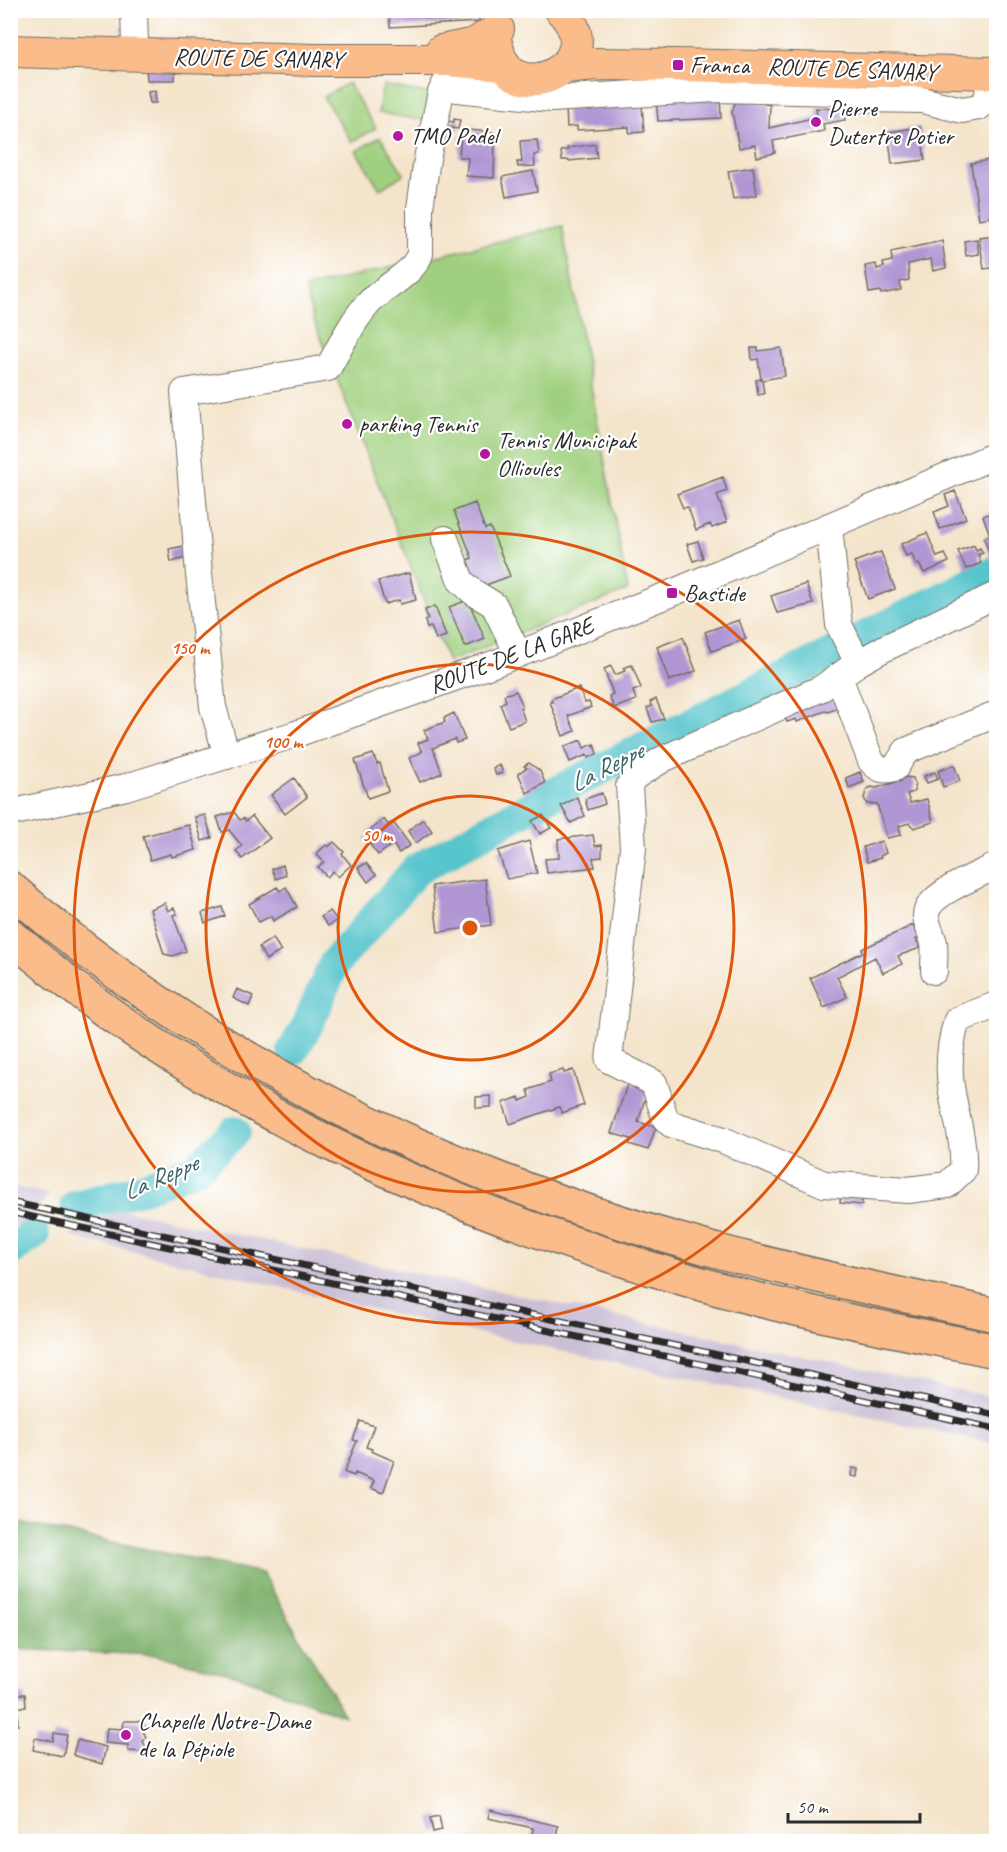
<svg xmlns="http://www.w3.org/2000/svg" width="1007" height="1852" font-family="Caveat,sans-serif">
  <rect width="100%" height="100%" fill="#fff"/>
  <filter id="ink" filterUnits="userSpaceOnUse"><feTurbulence type="fractalNoise" baseFrequency=".0167" numOctaves="2"/><feDisplacementMap in="SourceGraphic" scale="12" xChannelSelector="R" yChannelSelector="G"/><feConvolveMatrix kernelMatrix="1 2 1 2 8 2 1 2 1" color-interpolation-filters="sRGB"/></filter>
  <filter id="wash" filterUnits="userSpaceOnUse"><feTurbulence type="fractalNoise" baseFrequency=".008" numOctaves="4" result="noise"/><feDisplacementMap in="SourceGraphic" scale="24" xChannelSelector="R" yChannelSelector="G"/><feGaussianBlur stdDeviation="1.35" result="paint"/><feColorMatrix in="noise" values="0 0 0 0 0 0 0 0 0 0 0 0 0 0 0 0 0 1.4 0 .05"/><feComposite in="paint" operator="in"/></filter>
  <g filter="url(#wash)">
    <rect width="100%" height="100%" fill="#f4e4cb"/>
    <path fill="#cbbfd5" d="M11,1186l39,8 -28,33 -11,-2z
      M118,1209l878,189v46l-553,-118 -374,-90z"/>
    <path fill="#a0d07f" stroke="#667e55" stroke-width="1.5" d="M348,83l28,45 -24,14 -29,-45z
      M383,85l50,9 -5,27 -50,-8z
      M380,137l24,37 -24,15 -24,-38z
      M562,226l66,364 -180,72 -135,-344 -8,-30z"/>
    <path fill="#80b26e" stroke="#566e4c" stroke-width="1.5" d="M11,1521l251,52 83,143 -103,-39 -86,-22 -145,-6z"/>
    <g fill="none" stroke-linecap="round" stroke-linejoin="round">
      <path stroke="#57c5cc" stroke-width="32" d="M293,1050l15,-26 26,-60 82,-94 157,-87 423,-212
        M76,1206l61,-16 59,-22 39,-36
        M10,1251l24,-17"/>
    </g>
    <g id="blocks">
      <path fill="#b097d4" d="M389,10h90v12l-89,5z
        M146,66l29,1v13h-28z
        M155,91l1,12h-6l-2,-11z
        M720,95l1,23 -63,3 -2,-23z
        M737,98l33,7 -1,23 48,-11 -1,-9 27,1 2,11 -22,4 1,7 -51,10 2,12 -18,4 -2,-12 -16,3 -7,-36z
        M642,104l2,28 -15,1v-6l-52,3v-4l-10,1 -1,-19z
        M454,119l6,1 -2,9 -12,-2 1,-6 7,1z
        M920,127l5,33 -33,4 -4,-32z
        M468,130l24,2 -1,8h4l-1,38 -28,-2 2,-18 -9,-1 2,-22h7z
        M537,140l2,14 -5,1 1,11 -17,1 -1,-5h5l-2,-21z
        M595,144l2,14 -28,3 -2,-1h-5l-1,-9 7,-1 -1,-2z
        M996,159v57l-17,3 -8,-56z
        M753,167l4,28 -24,4 -5,-28z
        M533,171l4,20 -31,6 -4,-20z
        M996,235v42h-3l-2,-9 -7,1 -5,-32z
        M977,239l2,15 -13,2 -2,-15z
        M942,241l4,27 -13,3 -2,-12 -23,5 1,16 -9,2 1,8 -20,4 -1,-3 -11,2 -4,-27 11,-2 1,5 7,-2 -1,-4 9,-2 -1,-9z
        M751,348h7v3l23,-3 4,28 -23,4 2,14 -6,1 -2,-15 5,-1 -3,-20 -6,1z
        M723,477l4,14 -10,4 10,27 -15,6 -2,-4 -14,6 -8,-23 -5,1 -6,-14z
        M955,491l11,27 -26,11 -6,-17 15,-6 -4,-11z
        M475,503l10,26 5,-2 20,49 -32,12 -11,-28 5,-2 -18,-47z
        M996,511v49l-4,2 -8,-24 6,-3 -7,-19z
        M927,533l10,24 8,-3 4,8 -25,11 -5,-9 -3,1 -4,-11 -6,2 -5,-12z
        M698,541l5,17 -10,3 -6,-17z
        M974,545l2,5 4,-2 3,5 -5,2 3,8 -15,6 -8,-18z
        M184,546l2,12 -15,4 -2,-13z
        M881,552l14,37 -27,10 -14,-37z
        M409,573l7,27 -16,4 -1,-4 -14,4 -7,-23z
        M806,584l7,20 -36,9 -6,-17z
        M468,600l17,39 -20,8 -16,-40z
        M435,606l11,30 -10,3 -5,-12 -4,1 -2,-7 3,-2 -3,-9z
        M739,620l7,19 -34,12 -7,-19z
        M683,637l13,34 -27,10 -12,-34z
        M632,665l9,23 -8,3 3,9 -22,8 -5,-12 4,-2 -9,-25 7,-3 4,9 10,-4 -2,-3z
        M579,688l6,15 4,-1 2,5 -23,9 7,15 -12,5 -13,-34h2l-1,-3z
        M516,691l7,15 -3,1 5,14 -16,6 -9,-23 6,-3 -2,-6z
        M841,691l5,14 -18,7 -3,-1 -28,11 -1,-3 -9,3 -4,-8z
        M656,699l8,20 -12,3 -5,-14 5,-2 -2,-4z
        M454,713l11,27 -9,3 -1,-4 -22,9 9,25 -22,9 -11,-24 13,-6 -4,-9 10,-4 -4,-9 21,-8 -1,-4z
        M581,740l3,8 10,-4 3,10 -9,4 -1,-3 -17,7 -6,-15z
        M373,754l4,10 3,-1 8,28 -20,7 -13,-38z
        M529,763l11,8 5,12 -18,10 -9,-20 9,-5 -3,-2z
        M500,765l3,8 -7,2 -3,-7z
        M954,765l6,16 -17,6 -5,-16z
        M860,772l4,10 -15,6 -3,-10z
        M935,772l3,7 -11,4 -3,-7z
        M904,777l9,1 2,6 -1,8 -7,2 3,9 17,-4 6,23 -19,6 -5,-5 -10,3 2,9 -14,3 -10,-34h-10l-3,-6 1,-3 1,-5 5,-3 5,1 10,-3 15,-4z
        M294,778l13,19 -22,17 -14,-19z
        M602,793l3,11 -17,6 -3,-11z
        M577,797l8,19 -14,7 -10,-17z
        M234,812l6,8 3,-2 3,3 6,-5 18,22 -28,21 -6,-8 6,-5 -13,-16 -7,2 -5,-15z
        M205,815l7,23 -10,3 -7,-24z
        M543,815l8,13 -11,6 -8,-13z
        M384,819l4,6 5,-3 17,23 -11,8 -6,-9 -15,11 -13,-17 5,-3 -2,-3z
        M423,819l9,12 -16,12 -8,-12z
        M189,825l7,25 -24,7 -1,-3 -21,6 -7,-24z
        M593,835l2,11 7,-1v12l-9,1 2,9 -48,6 -2,-14 14,-1 -1,-19z
        M529,841l8,32 -30,6 -9,-28z
        M882,841l4,12 -6,3 1,2 -14,4 -4,-15z
        M334,842l10,10 -2,2 9,11 -13,12 -5,-6 -6,6 -9,-10 6,-5 -8,-8 10,-9 2,2z
        M366,863l10,12 -8,7 -10,-14z
        M283,865l3,10 -10,4 -4,-10z
        M485,879l6,46 -53,7 -6,-46z
        M277,887l3,4 6,-4 11,20 -24,14 -2,-5 -12,6 -10,-18z
        M165,903l3,8 6,-3 3,6 -4,1 13,36 -13,5 -9,-2 -14,-45z
        M222,907l3,9 -20,7 -3,-10z
        M330,911l7,9 -9,6 -7,-9z
        M913,925l6,13 -3,1 4,9 -22,8 4,8 -19,9 -8,-16 -38,20 10,20 -23,11 -14,-30 53,-26 -1,-3z
        M273,938l8,13 -15,9 -7,-13z
        M237,989l16,7 -4,10 -16,-8z
        M563,1070l1,3 9,-3 11,35 -22,8 -3,-6 -49,17 -7,-21 16,-6 1,4 10,-4 -2,-7 23,-8 -2,-8z
        M628,1082l20,6 -10,34 18,5 -8,23 -19,-6 2,-5 -20,-6z
        M491,1096v11l-15,1v-11z
        M841,1193l21,1v11l-22,-2z
        M360,1421l14,5 -8,21 6,2 -1,2 23,10 -11,32 -12,-5 3,-7 -19,-8 -1,3 -10,-4 13,-31 -4,-1z
        M852,1468l6,1 -1,8 -6,-1z
        M25,1694l1,13h-9l1,18 -8,1v-31z
        M124,1721h16l4,2 1,4 -2,4 3,6 -3,4 3,7 -3,4 -15,-1v-6l-23,-2 2,-15 16,1z
        M54,1733l13,2 -4,21 -30,-6 2,-12 18,3z
        M77,1740l29,7 -4,17 -29,-9z
        M490,1810l68,16 -3,16h-24l2,-14 -45,-10z
        M439,1816l3,14 -9,2 -3,-14z"/>
    </g>
  </g>
  <g filter="url(#ink)">
    <use href="#blocks" fill-opacity="0" stroke="#716c63" stroke-width="1.5"/>
    <g fill="none" stroke-linecap="round" stroke-linejoin="round">
      <defs>
        <path id="minor" d="M134,10l1,35
          M448,64v20l9,5 95,10 164,-10 122,3 25,7 59,1 40,10 17,-3 9,-8 1,-26
          M829,526l10,99 19,38
          M445,539l16,42 12,11 21,13 24,49
          M996,595l-113,54 -25,14 -36,25 -159,71 -29,18 -5,9 4,62 -24,212 45,23 11,35 6,6 52,16 101,44 84,6 39,-5 16,-15c2,-29 -8,-55 -12,-84 -3,-21 0,-46 6,-66l39,-15
          M839,677l32,84c8,9 13,10 24,7l11,-17 90,-37
          M227,756l-14,-49 -14,-133 -15,-182 144,-24c12,-21 23,-45 39,-63 15,-18 45,-29 53,-51v-46l7,-49 14,-67 6,-12
          M10,813l116,-26 170,-53 200,-71 176,-70 324,-138
          M934,971c0,-9 1,-20 0,-28 -2,-9 -8,-19 -8,-28 1,-21 53,-40 70,-49"/>
        <path id="major" d="M497,46c12,69 117,18 64,-36
          M10,51l305,9h133l57,5
          M441,51l34,-7 23,-15
          M565,67l29,-3 84,1 318,8"/>
        <path id="highway" d="M10,888c203,178 445,291 704,362 93,25 188,45 282,65
          M10,935c198,173 445,277 695,350 95,28 194,46 291,66"/>
      </defs>
      <use href="#minor" stroke="#716c63" stroke-width="28"/>
      <use href="#major" stroke="#716c63" stroke-width="34"/>
      <use href="#highway" stroke="#716c63" stroke-width="36"/>
      <use href="#minor" stroke="#fff" stroke-width="26"/>
      <use href="#major" stroke="#fabc8b" stroke-width="32"/>
      <use href="#highway" stroke="#fabc8b" stroke-width="33"/>
      <defs>
        <path id="rail" d="M10,1202l986,213
          M10,1212l986,217"/>
      </defs>
      <use href="#rail" stroke="#2b2b2b" stroke-width="7"/>
      <use href="#rail" stroke="#fff" stroke-width="4.5" stroke-dasharray="14" stroke-linecap="butt"/>
    </g>
  </g>
  <g fill="none" stroke="#df570e" stroke-width="3">
    <circle cx="470" cy="928" r="132"/>
    <circle cx="470" cy="928" r="264"/>
    <circle cx="470" cy="928" r="396"/>
  </g>
  <g fill="#b5179e" stroke="#fff" stroke-width="2">
    <rect x="672" y="59" width="12" height="12" rx="3"/>
    <circle cx="816" cy="122" r="6"/>
    <circle cx="398" cy="136" r="6"/>
    <circle cx="347" cy="424" r="6"/>
    <circle cx="485" cy="454" r="6"/>
    <rect x="666" y="587" width="12" height="12" rx="3"/>
    <circle cx="126" cy="1735" r="6"/>
  </g>
  <g text-anchor="middle" dominant-baseline="central" stroke-width="4.5" stroke-linejoin="round" paint-order="stroke">
    <g font-size="24" fill="#2b2b2b" stroke="#fff">
      <text transform="translate(258 58) rotate(1)">ROUTE DE SANARY</text>
      <text transform="translate(852 69) rotate(2)">ROUTE DE SANARY</text>
      <text transform="translate(511 655) rotate(-21)">ROUTE DE LA GARE</text>
    </g>
    <g font-size="24" fill="#2b2b2b" stroke="#fff" text-anchor="start">
      <text x="690" y="65">Franca</text>
      <text x="828" y="108">Pierre<tspan x="828" dy="28">Dutertre Potier</tspan></text>
      <text x="410" y="136">TMO Padel</text>
      <text x="359" y="424">parking Tennis</text>
      <text x="497" y="440">Tennis Municipak<tspan x="497" dy="28">Ollioules</tspan></text>
      <text x="684" y="593">Bastide</text>
      <text x="138" y="1721">Chapelle Notre-Dame<tspan x="138" dy="28">de la Pépiole</tspan></text>
    </g>
    <g font-size="26" font-style="italic" fill="#3a6163" stroke="#fff">
      <text transform="translate(606 767) rotate(-27)">La Reppe</text>
      <text transform="translate(160 1177) rotate(-23)">La Reppe</text>
    </g>
  </g>
  <circle cx="470" cy="928" r="9" fill="#df570e" stroke="#fff" stroke-width="3"/>
  <g font-size="18" text-anchor="middle" font-weight="bold" fill="#df570e" stroke="#fff" stroke-width="4.5" stroke-linejoin="round" paint-order="stroke">
    <text x="190" y="654">150 m</text>
    <text x="283" y="748">100 m</text>
    <text x="377" y="841">50 m</text>
  </g>
  <rect width="1007" height="1852" fill="none" stroke="#fff" stroke-width="36"/>
  <path d="M788 1813v9h132v-9" fill="none" stroke="#2b2b2b" stroke-width="3"/>
  <text x="797" y="1813" font-size="18" fill="#2b2b2b" stroke="#ffffff" stroke-width="4.5" paint-order="stroke">50 m</text>
</svg>
